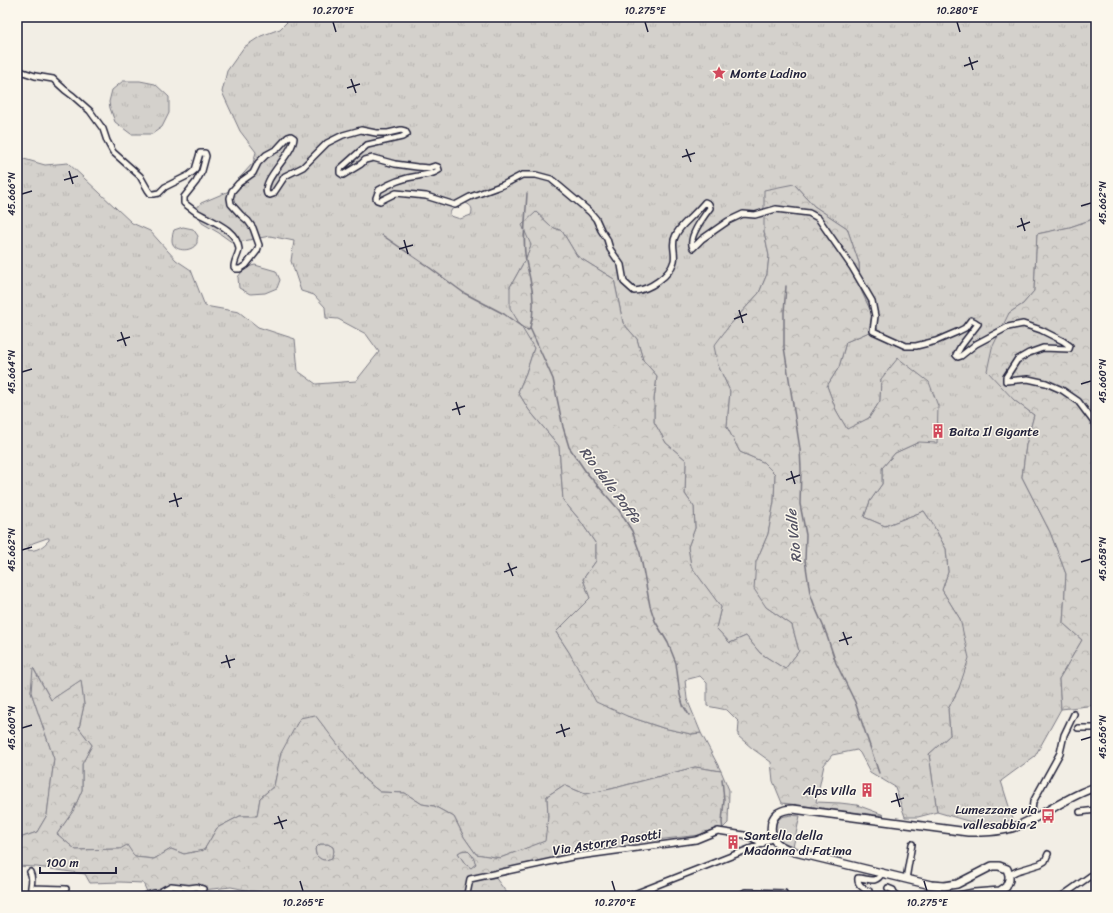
<svg xmlns="http://www.w3.org/2000/svg" width="1113" height="913" font-family="Sriracha,sans-serif">
  <defs>
    <pattern id="grass-tufts" width="24" height="20" patternUnits="userSpaceOnUse"><rect width="24" height="20" fill="#d4d1cc"/><path d="M3 7l-1-3M5 7V3M7 7l1-3M15 17l-1-3M17 17v-4M19 17l1-3" fill="none" stroke="#b6b3b0"/></pattern>
    <pattern id="forest-crowns" width="20" height="18" patternUnits="userSpaceOnUse"><rect width="20" height="18" fill="#d4d1cc"/><path d="M2 6a3 3 0 1 1 6 0M12 15a3 3 0 1 1 6 0" fill="none" stroke="#b6b3b0"/></pattern>
  </defs>
  <rect width="100%" height="100%" fill="#f2eee5"/>
  <filter id="ink" filterUnits="userSpaceOnUse"><feTurbulence type="fractalNoise" baseFrequency=".025" numOctaves="2"/><feDisplacementMap in="SourceGraphic" scale="8" xChannelSelector="R" yChannelSelector="G"/><feConvolveMatrix kernelMatrix="1 2 1 2 8 2 1 2 1" color-interpolation-filters="sRGB"/></filter>
  <g filter="url(#ink)">
    <path fill="url(#grass-tufts)" stroke="#7b7a84" fill-rule="evenodd" d="M292,17h804v201l-26,9 -33,7 -3,57 -11,13 -14,9 5,87 20,15 -8,30 -4,32 28,55 16,42 -3,49 19,17 -23,39 2,30 -26,47 -34,25 12,38 -17,6 -25,-3 -34,-10 -8,-58 21,-19 -2,-26 11,-21 1,-69 -18,-29 6,-18 -2,-23 -14,-26 -8,-12 -39,15 -21,-9 6,-16 12,-17v-16l13,-15 24,-11 -38,-63 -1,22 -11,17 -22,12 -11,-20 -9,-24 12,-19 7,-25 23,-10 3,-18 -12,-26 -1,-25 -12,-35 -33,-22 -20,-22 -30,47 5,25 -2,18 -8,19 -30,33 -11,39 12,26 -3,36 13,25 23,10 12,12 -1,28 -6,32 -12,28 10,45 26,18 7,26 -14,18 -25,-16 -14,-17 -16,7 -14,-15 5,-21 -30,-40 -3,-20 7,-19 -1,-21 -9,-13 1,-34 -20,-17 -12,-21v-23l3,-23 -14,-16 -6,-21 -14,-16 -9,-44 -37,-23 -15,-25 -10,-4 -16,-15 -5,33 -5,13 -16,29 13,41 11,20 -8,25 -8,19 11,18 30,36 4,54 16,19 17,25v17l-13,18 7,19 -34,34 13,20 58,64 36,12 28,6 10,-1 20,38 -26,-4 -84,22 -26,5 -21,-9 -17,11 1,21 -2,24 -46,17 -24,-4 -12,-17 -10,-20 -20,-11 -12,-2 -17,-11 -25,-1 -15,-12 -51,-65 -33,38 -7,33 -14,12 -3,18h-17l-23,12 -13,22 -20,4 -13,-5 -17,10 -19,-2 -15,-8 -44,1 -19,-16 16,-23 9,-21v-26l10,-19 -13,-17 5,-23 -3,-24 -30,19 -17,-31 -3,23 23,67 -7,56 -10,17 -20,7v-682l28,8 23,-2 64,60 18,8 26,29 15,10 14,36 34,6 19,15 37,12 3,32 18,13 40,-3 23,-29 -13,-18 -28,-15 -12,-1 -1,-11 -11,-12 -13,-4 -10,-30 3,-20 -24,-5 -37,7 -14,-10 -17,-10 -6,-14 5,-6 26,-11 26,-29 3,-11 -16,-21 -18,-39 5,-21 17,-24 17,-11 19,-7zM466,203c6,3 7,6 5,12l-11,4 -9,-3 -1,-3 2,-4 6,-1 4,-4zM47,538h2v2c-5,6 -13,12 -21,10l1,-4 4,-3z
      M123,81h17l15,3 14,13v16l-7,14 -10,7h-21l-16,-12 -5,-14 -1,-6 3,-12z
      M183,227l10,2 5,7c-1,2 -1,5 -1,7 -5,10 -25,9 -25,-3 0,-4 1,-7 2,-10z
      M255,265l21,6 4,9 -3,8 -12,5 -15,1 -11,-6 -1,-11c5,-7 8,-10 17,-12z
      M791,815l9,1 -7,31c-3,-1 -8,-2 -11,-5 -6,-5 -9,-17 -3,-23 3,-3 7,-3 12,-4z
      M320,844h8l5,3 1,4 -2,7c-8,3 -10,3 -16,-3l-1,-6z
      M464,850c7,0 10,8 12,14l-5,4c-6,-3 -10,-10 -13,-15l3,-2z"/>
    <path fill="url(#forest-crowns)" stroke="#7b7a84" fill-rule="evenodd" d="M794,184l20,22 33,22 12,35 1,25 12,26 -3,18 -23,10 -7,25 -12,19 9,24 11,19 22,-11 11,-17 1,-22 17,-21 31,24 9,24 -1,37 -18,-1 -24,11 -13,15v16l-12,17 -6,16 21,9 39,-15 8,12 14,26 2,23 -6,18 18,29 9,39 -10,30 -11,21 2,26 -21,19 8,58 -19,5h-13l-10,-30 -25,-15 -10,-19 -3,-3 -25,5 -8,10 -8,37 24,1 17,2 27,10h-8l-94,-12 -9,-22 -2,-19 -18,-13 -15,-13 1,-14 -12,-12 -20,-4v-23l-7,-7 -15,4 2,19 14,34 -10,1 -28,-6 -36,-12 -31,-14 -27,-50 -13,-20 34,-34 -7,-19 13,-18v-17l-17,-25 -16,-19 -4,-54 -30,-36 -11,-18 8,-19 8,-25 -24,-40v-21l16,-29 5,-13 -9,-20 14,-13 16,15 10,4 15,25 37,23 9,44 14,16 6,21 14,16 -3,23v23l12,21 20,17 -1,34 9,13 1,21 -7,19 3,19 30,41 -5,21 14,15 16,-7 14,17 25,16 14,-18 -7,-26 -26,-18 -12,-18 2,-27 12,-28 6,-32 1,-28 -12,-12 -23,-10 -13,-25 3,-36 -12,-26 -4,-19 15,-20 30,-33 8,-19 2,-18 -5,-25v-41z
      M1096,218v487l-35,4 -2,-30 23,-39 -19,-17 3,-49 -16,-42 -28,-55 4,-32 8,-30 -20,-15 -27,-29 5,-23 17,-35 14,-9 11,-13 3,-57 33,-7z
      M33,668l18,32 30,-20 3,25 -5,23 13,17 -10,19v26l-9,21 -16,23 19,16 44,-1 7,-4 8,12 19,2 17,-10 13,5 20,-4 13,-22 23,-12h17l3,-18 14,-12 7,-33 19,-35 15,-3 50,65 15,12 25,1 17,11 12,2 20,11 10,20 12,17 24,4 45,-17 3,-24 -1,-21 17,-11 21,9 26,-5 84,-22 26,4 8,19 -1,33 -10,10 -80,9 -42,12 -56,11 -45,12 11,15 12,4h-238l-2,-3 -27,-2 -20,-4 -82,9 -6,-13 -23,-1 -30,1 -5,-9 -48,-7 -20,-1v-27l20,-7 10,-17 7,-56 -23,-67zM320,844h8l5,3 1,4 -2,7c-8,3 -10,3 -16,-3l-1,-6zM467,850l5,5 4,9 -5,4 -6,-4 -7,-11 3,-2z"/>
    <g fill="none" stroke-linecap="round" stroke-linejoin="round">
      <path stroke="#76747f" stroke-width="1.5" d="M527,193c-1,22 -5,46 -1,68 1,6 3,12 4,18 4,16 4,34 0,49l23,51 10,48 6,20 17,25 33,38 13,21 8,22 10,53 5,15 13,22 8,20 4,32 3,10 6,10
        M382,235l48,33 34,25 40,21 21,15 3,1 2,-1
        M786,286l-2,26v35l16,102 1,20 -1,35 6,31 -1,25 5,33 5,14 10,23 11,33 19,39 24,71
        M722,779l2,21 -2,22 1,9"/>
      <defs>
        <path id="street" d="M17,70l18,6 18,3 12,11 8,6 17,15 13,18 4,12 6,11 27,24 8,14 3,4h3l5,-1 6,-6 24,-12 6,-5 5,-17h5l1,3 -4,15 -6,11 -12,15v6c4,3 8,6 12,9 15,9 41,17 43,37 0,5 -5,11 -5,18l2,2h4l6,-4 11,-14 2,-6 -6,-17 -5,-7 -7,-6 -10,-11 -1,-6 2,-7 7,-8 14,-10 5,-10 8,-8 11,-6 11,-12 3,-1 3,2c-1,17 -33,41 -27,56l3,1 3,-1 12,-18 18,-9 24,-24 16,-8 18,-5 15,3h12l13,-3 4,1 2,3 -5,3 -35,8 -27,24v4l3,2 18,-11 4,-4 8,-2 22,6 22,3 12,1 6,-2 3,1 1,3c-7,5 -12,4 -21,6 -15,2 -26,6 -39,14l-3,8 1,2 3,1 16,-8 30,3 29,9 15,-8 33,-12 19,-10h14l15,4 39,33 6,7 5,11 6,9 3,10 11,16 3,17 10,9c15,-1 36,-15 40,-30 2,-8 -3,-17 1,-24 3,-9 11,-15 17,-21 5,-5 9,-9 13,-14l4,2 1,4c-6,8 -23,30 -17,40l9,-9 26,-18 15,-7 12,1 21,-6 33,4 9,5 34,49 20,34 3,15 -2,15 33,15h10l20,-5 21,-9 8,-4 6,-8 4,2 3,2 -17,22 -5,9 2,2 3,-1 15,-12 32,-17 15,-3 18,6 22,11 7,5 -1,3 -26,-1 -14,5 -12,7 -11,17v4l22,-2 18,4 16,7 16,11 18,24
          M1078,728h18
          M1080,812l16,-2
          M1033,818l-1,-8 1,-8 27,-49 4,-18 10,-21
          M30,872c5,10 -2,15 2,23l19,1
          M1009,875l8,-4 23,-7 5,-3 3,-7
          M906,879l6,-35
          M31,888l35,1
          M888,888l5,2 3,6
          M869,891c-6,-2 -12,-7 -11,-13 10,0 18,7 24,-5
          M144,896l10,-3h4l13,-7 18,2 8,-1 6,2
          M464,896l3,-2 3,-15 102,-22 124,-17 22,-9 26,4 17,7h3
          M629,896l133,-52 2,-2 10,-4
          M742,896v-2l3,-2 39,1
          M1062,896l34,-24"/>
        <path id="secondary" d="M959,896l15,-3 26,-2 6,-4 3,-7v-5l-2,-6 -8,-3h-7l-35,18 -13,2 -13,-1 -136,-33c-6,-2 -12,-4 -17,-8 -9,-8 -9,-24 0,-31 5,-3 10,-4 15,-4l175,23c15,0 30,0 44,-4 30,-10 54,-32 84,-41"/>
      </defs>
      <use href="#street" stroke="#22223b" stroke-width="8"/>
      <use href="#secondary" stroke="#22223b" stroke-width="10"/>
      <use href="#street" stroke="#fbf7ec" stroke-width="5"/>
      <use href="#secondary" stroke="#fbf7ec" stroke-width="7"/>
    </g>
  </g>
  <path fill="none" stroke="#22223b" stroke-width="1.5" d="M333,22l3,10M645,22l3,10M957,22l3,10M969,57l4,13M964,66l14,-5M351,79l5,14M347,88l13,-4M686,149l5,13M682,157l13,-4M69,171l4,13M64,180l14,-4M22,194l10,-3M1081,206l10,-3M1021,218l4,13M1017,227l13,-5M404,240l4,14M399,249l14,-4M739,310l4,13M734,319l13,-5M121,332l5,14M117,341l13,-4M22,372l10,-3M1081,384l10,-3M456,402l4,13M452,410l13,-4M791,471l4,13M786,480l14,-5M174,493l4,14M169,502l13,-4M22,550l10,-3M1081,562l10,-3M508,563l5,13M504,572l13,-5M843,632l5,13M839,641l13,-4M226,655l4,13M221,663l14,-4M561,724l4,13M22,728l10,-3M556,733l14,-5M1081,740l10,-3M896,793l4,14M891,802l13,-4M278,816l5,13M274,824l13,-4M300,881l3,10M612,881l3,10M924,881l3,10"/>
  <defs>
    <symbol id="sight-bare" viewBox="-9 -9 18 18"><path d="M0-6L1.8-2.2L6-1.7L2.9 1.2L3.7 5.4L0 3.3L-3.7 5.4L-2.9 1.2L-6-1.7L-1.8-2.2Z" fill="#d1495b" stroke="#fbf7ec" stroke-width="2.5" paint-order="stroke"/></symbol>
    <symbol id="building-bare" viewBox="-9 -9 18 18"><path d="M-4-6H4V6H1V3H-1V6H-4ZM-2.5-4.3h1.7v1.8h-1.7ZM.8-4.3h1.7v1.8H.8ZM-2.5-1h1.7V.8h-1.7ZM.8-1h1.7V.8H.8Z" fill="#d1495b" stroke="#fbf7ec" stroke-width="2.5" paint-order="stroke"/></symbol>
    <symbol id="bus-bare" viewBox="-9 -9 18 18"><path d="M-5-6H5V4H4V6H2V4H-2V6H-4V4H-5ZM-3.5-4V0h7V-4ZM-3.5 1.2v1.5H-2V1.2ZM2 1.2v1.5H3.5V1.2Z" fill="#d1495b" stroke="#fbf7ec" stroke-width="2.5" paint-order="stroke"/></symbol>
  </defs>
  <g fill-rule="evenodd">
    <use href="#sight-bare" x="709" y="63" width="20" height="20"/>
    <use href="#building-bare" x="928" y="421" width="20" height="20"/>
    <use href="#building-bare" x="857" y="780" width="20" height="20"/>
    <use href="#bus-bare" x="1038" y="806" width="20" height="20"/>
    <use href="#building-bare" x="723" y="832" width="20" height="20"/>
  </g>
  <g text-anchor="middle" dominant-baseline="central" stroke-width="3" stroke-linejoin="round" paint-order="stroke">
    <g font-size="13" fill="#22223b" stroke="#fbf7ec" text-anchor="start">
      <text x="730" y="73">Monte Ladino</text>
      <text x="949" y="431">Baita Il Gigante</text>
      <text x="856" y="790" text-anchor="end">Alps Villa</text>
      <text x="1037" y="809" text-anchor="end">Lumezzane via<tspan x="1037" dy="15">vallesabbia 2</tspan></text>
      <text x="744" y="835">Santella della<tspan x="744" dy="15">Madonna di Fatima</tspan></text>
    </g>
    <g font-size="13" fill="#22223b" stroke="#fbf7ec">
      <text transform="translate(607 842) rotate(-9)">Via Astorre Pasotti</text>
    </g>
    <g font-size="14" font-style="italic" fill="#535263" stroke="#fbf7ec">
      <text transform="translate(610 485) rotate(53)">Rio delle Poffe</text>
      <text transform="translate(794 536) rotate(-96)">Rio Valle</text>
    </g>
  </g>
  <rect width="1113" height="913" fill="none" stroke="#fbf7ec" stroke-width="44"/>
  <path d="M40 867v6h76v-6" fill="none" stroke="#22223b" stroke-width="2"/>
  <text x="46" y="867" font-size="12" fill="#22223b" stroke="#fbf7ec" stroke-width="3" paint-order="stroke">100 m</text>
  <rect x="22" y="22" width="1069" height="869" fill="none" stroke="#22223b" stroke-width="1.5"/>
  <g font-size="10" text-anchor="middle" fill="#22223b">
    <text x="333" y="14">10.270°E</text>
    <text x="645" y="14">10.275°E</text>
    <text x="957" y="14">10.280°E</text>
    <text transform="translate(11 194) rotate(-90)" y="4">45.666°N</text>
    <text transform="translate(1102 203) rotate(-90)" y="4">45.662°N</text>
    <text transform="translate(11 372) rotate(-90)" y="4">45.664°N</text>
    <text transform="translate(1102 381) rotate(-90)" y="4">45.660°N</text>
    <text transform="translate(11 550) rotate(-90)" y="4">45.662°N</text>
    <text transform="translate(1102 559) rotate(-90)" y="4">45.658°N</text>
    <text transform="translate(11 728) rotate(-90)" y="4">45.660°N</text>
    <text transform="translate(1102 737) rotate(-90)" y="4">45.656°N</text>
    <text x="303" y="906">10.265°E</text>
    <text x="615" y="906">10.270°E</text>
    <text x="927" y="906">10.275°E</text>
  </g>
</svg>
